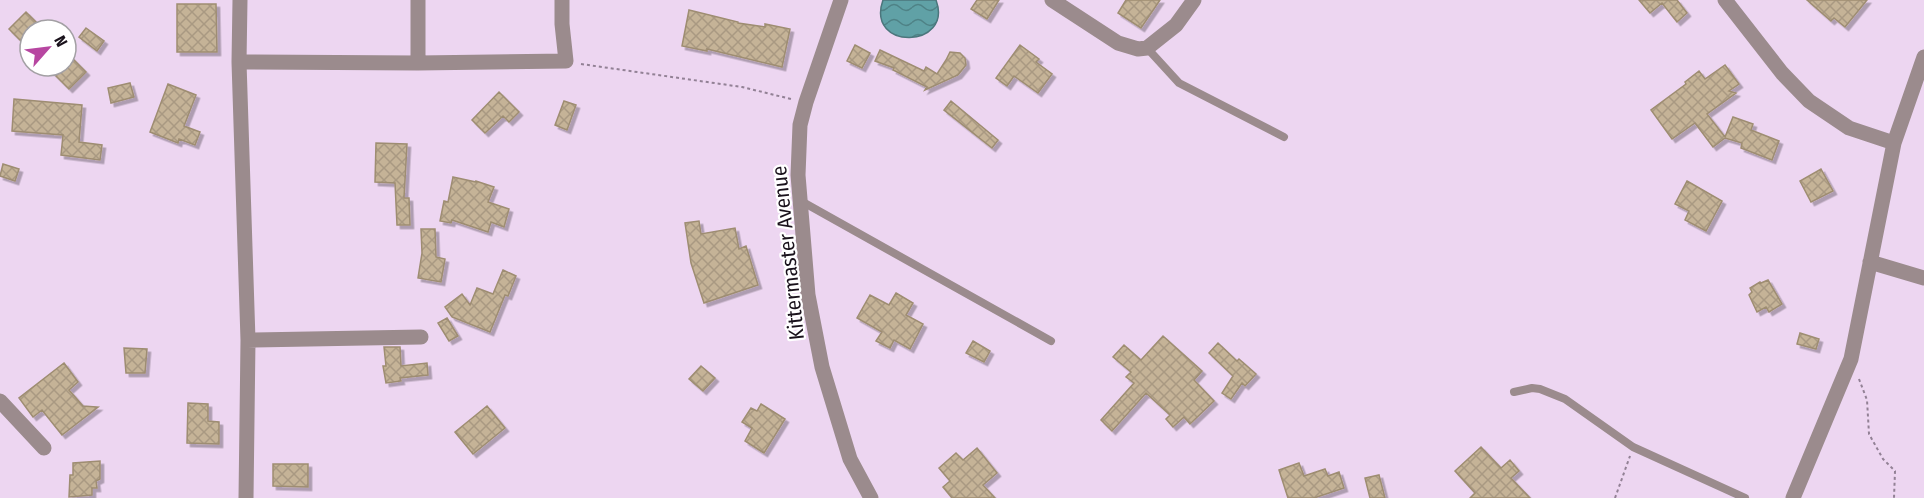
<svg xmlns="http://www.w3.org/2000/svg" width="1924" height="498" font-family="'Fira Sans Condensed',sans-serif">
  <defs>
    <pattern id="water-waves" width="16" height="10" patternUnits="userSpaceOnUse" patternTransform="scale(1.5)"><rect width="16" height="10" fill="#60a1a6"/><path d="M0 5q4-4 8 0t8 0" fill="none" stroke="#4e8286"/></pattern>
    <pattern id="building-cross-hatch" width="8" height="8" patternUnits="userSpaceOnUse" patternTransform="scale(1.5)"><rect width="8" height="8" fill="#c5b397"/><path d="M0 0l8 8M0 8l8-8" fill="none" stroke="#a99982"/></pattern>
    <filter id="shadow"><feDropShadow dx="3.5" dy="3.5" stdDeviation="0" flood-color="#0004"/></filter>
  </defs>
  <rect width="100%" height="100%" fill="#edd6f1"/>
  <path fill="url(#water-waves)" stroke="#4b767c" stroke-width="1.5" d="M883,0h53c18,49 -71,51 -53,0z"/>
  <path fill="url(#building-cross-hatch)" stroke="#9e8d72" stroke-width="1.5" filter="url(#shadow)" d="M977,0h22l-12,19 -16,-10z
    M1126,0h34l-19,28 -23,-15z
    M1639,0h38l10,13 -10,9 -15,-19 -12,10z
    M1807,0h60l-22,27 -11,-9 -3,3z
    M177,4h39l1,48h-40z
    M689,10l49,12v1l27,4v-3l25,5 -8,38 -75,-18v2l-25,-5z
    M26,12l18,18h-14v20l-21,-21z
    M86,28l18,13 -7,10 -18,-14z
    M855,45l15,8 -8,15 -15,-7z
    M1020,45l19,14 -3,3 16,12 -14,19 -24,-17 -7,10 -11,-8z
    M880,50l44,21 2,-4 11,7 9,-14 4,-8 10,1 5,5 1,7 -8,10 -33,15 2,-3 -34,-17 1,-2 -19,-7z
    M66,52l20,20 -17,17 -23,-23h20z
    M1725,65l14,19 -10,7 7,2 -29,21 18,23 8,-20 20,7 -2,6 28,11 -7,19 -31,-12 1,-5 -17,-5 -12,9 -18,-24 -23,16 -21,-29 35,-26 -1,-2 14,-11 6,8z
    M130,83l4,14 -23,6 -3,-15z
    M168,84l28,11 -12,31 16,6 -5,13 -16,-6 -1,4 -28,-11z
    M499,92l20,20 -10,10 -6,-6 -18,17 -13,-13z
    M14,99l68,6 -3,37 23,3 -2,15 -39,-5 2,-20 -51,-4z
    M564,101l12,4 -9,25 -12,-5z
    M951,101l47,39 -6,8 -48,-38z
    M376,143l31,1 -3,54h5l1,27h-13l-2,-42 -20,-1z
    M3,164l16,5 -4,12 -15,-5z
    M1821,169l12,22 -22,11 -11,-21z
    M453,177l23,5v-1l18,6 -6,15 21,7 -5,18 -13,-5 -3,10 -36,-12 -1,3 -11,-2 4,-20 4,1z
    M1687,181l35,20 -16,30 -21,-11 4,-9 -14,-7z
    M699,221l2,13 34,-6 4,21 7,-3 12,39 -54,18 -13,-40 -6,-40z
    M421,229h14l1,28 9,2 -4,23 -23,-4 4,-25z
    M503,270l13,6 -8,20 -3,-1 -15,37 -38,-15 -7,-10 17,-13 8,11 7,-17 16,6z
    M1768,280l14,24 -13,8 -3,-5 -9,5 -8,-17 3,-3 -2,-4 10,-6 1,1z
    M896,293l17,10 -7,12 17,9 -13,25 -16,-9 -4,8 -14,-7 6,-9 -25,-14 13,-23 19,10z
    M447,318l11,18 -9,5 -11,-18z
    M1800,333l19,6 -3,10 -19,-5z
    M1163,336l39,35 -8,9 20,21 -24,23 -6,-7 -11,10 -7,-8 4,-4 -24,-22 -34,38 -11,-11 33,-37 -8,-6 5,-5 -18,-15 11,-12 17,15z
    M973,341l17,10 -6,11 -18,-9z
    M1218,343l19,18 2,-2 17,15 -11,12 -3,-3 -11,16 -9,-6 11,-17 -24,-23z
    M384,347h16l1,19 26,-3 1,12 -28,3 1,3 -15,2 -3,-17h3z
    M124,348l23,1 -2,24h-19z
    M64,363l14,19 -9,8 14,16 15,1 -36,28 -20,-25 -9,7 -14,-19z
    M701,366l14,12 -12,13 -14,-12z
    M188,403l20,1v17l11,1v22l-32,-1z
    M761,404l24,15 -21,34 -19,-12 7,-13 -10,-6 9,-14 6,3z
    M487,406l18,22 -32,26 -18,-22z
    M1481,447l20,21 9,-8 9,11 -8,7 19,20h-60l5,-5 -20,-22z
    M977,448l20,25 -14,12 12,13h-43l-9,-11 7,-6 -11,-13 17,-15 7,7z
    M100,461v18l-4,2 1,7h-5v7l-23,2 1,-22h3v-12z
    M1299,463l5,13 21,-7 3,7 11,-4 5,16 -30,10h-26l-9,-28z
    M273,464h35v23l-35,-1z
    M1379,475l6,23h-15l-5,-20z"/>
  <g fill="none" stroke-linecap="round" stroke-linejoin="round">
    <path stroke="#928195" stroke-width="2" stroke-dasharray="3 3" stroke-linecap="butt" d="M581,64l161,23 49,12
      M1859,379l8,21 2,34 14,25 12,12 -1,27
      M1615,498l15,-42"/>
    <path stroke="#9b8b8d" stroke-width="8" d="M1147,48l32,35 105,54
      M801,201l250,140
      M1514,392l18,-4 8,1 25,10 68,48 112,51"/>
    <path stroke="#9b8b8d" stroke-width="15" d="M240,0l-1,62 9,278 -2,158
      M418,0v63
      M841,0l-35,102 -6,23 -2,50 10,120 14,72 28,92 21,39
      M1052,0l66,43 20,6 9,-1 29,-23 18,-25
      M1725,0l57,73 27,28 40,27 45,15
      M239,62l179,1 148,-2 -4,-37v-24
      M1870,262l54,16
      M248,340l173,-3
      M0,401l44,47
      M1793,498l58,-139 43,-216 30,-86"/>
  </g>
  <g text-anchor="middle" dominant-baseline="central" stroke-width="4.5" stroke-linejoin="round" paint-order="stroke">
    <g font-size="21" fill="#19111b" stroke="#fff">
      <text transform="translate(788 253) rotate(-96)">Kittermaster Avenue</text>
    </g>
  </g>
  <g transform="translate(48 48) rotate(62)"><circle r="28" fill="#ffffff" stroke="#a3a0a4" stroke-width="1.5"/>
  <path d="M0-4.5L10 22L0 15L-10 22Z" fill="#b746a1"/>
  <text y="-9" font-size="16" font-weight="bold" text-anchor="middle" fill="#19111b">N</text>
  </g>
</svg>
